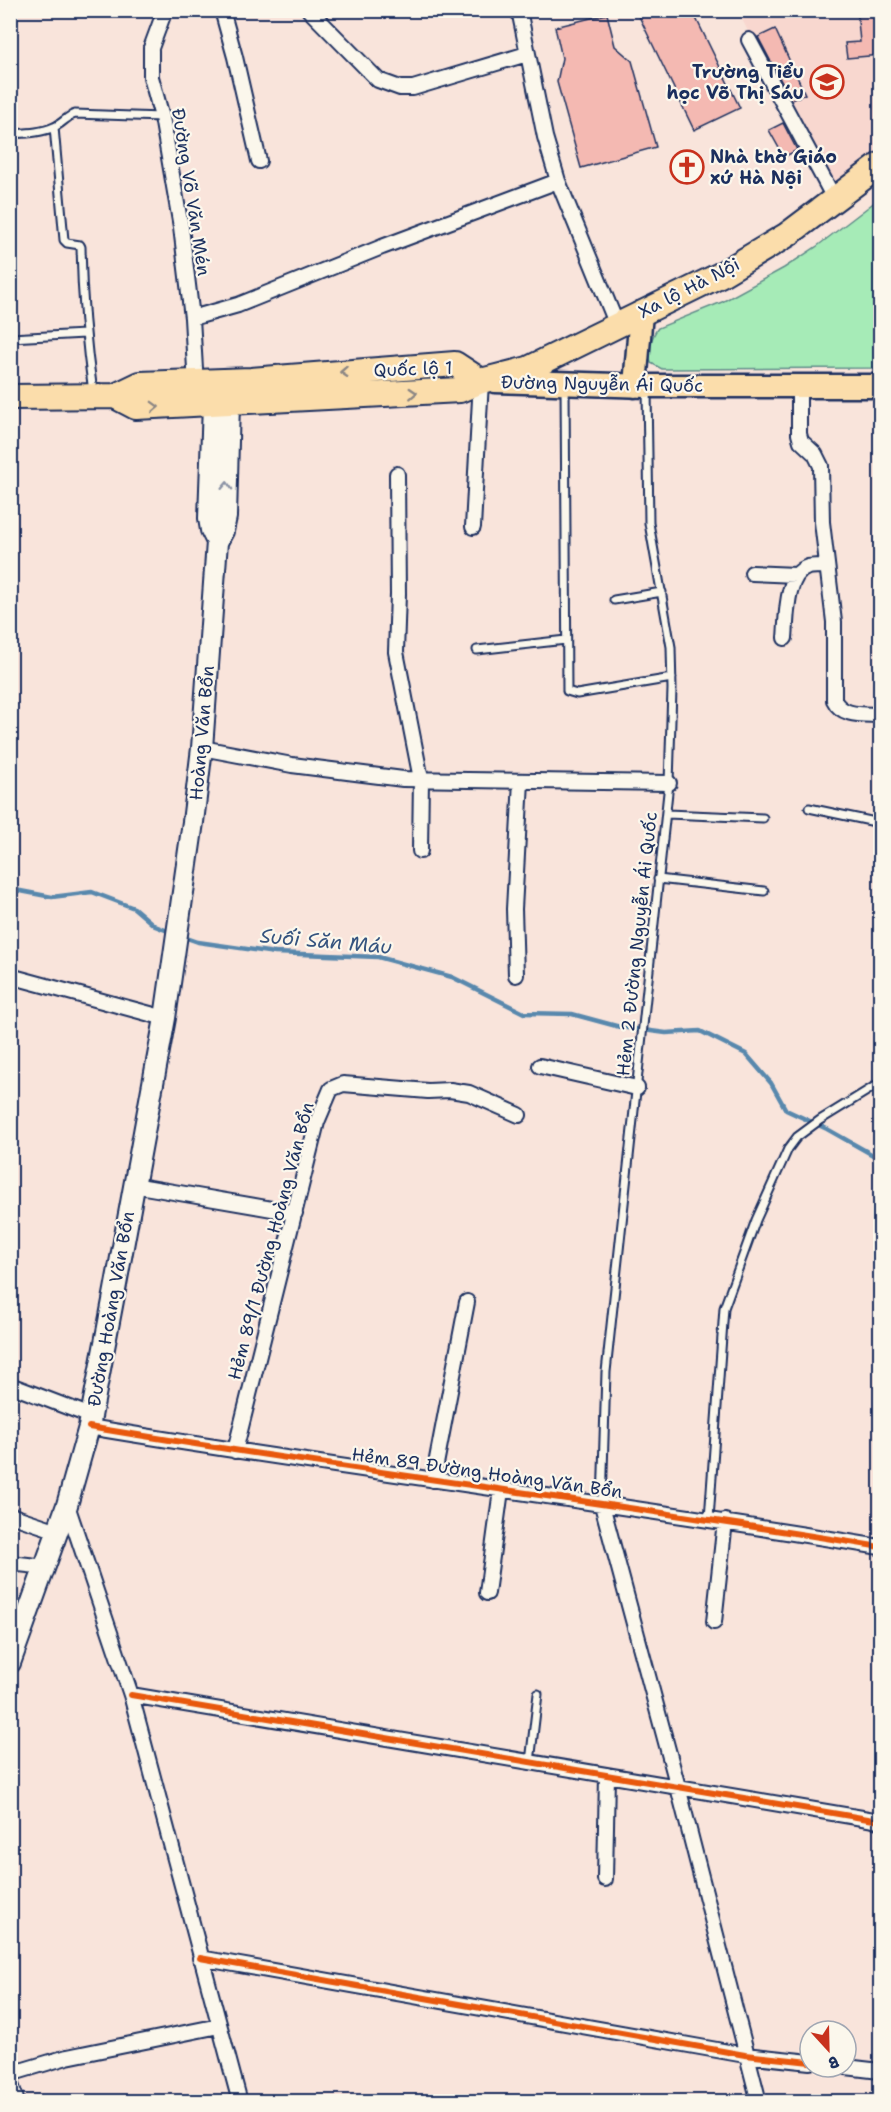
<svg xmlns="http://www.w3.org/2000/svg" width="891" height="2112" font-family="'Shantell Sans',sans-serif">
  <rect width="100%" height="100%" fill="#f9e4db"/>
  <filter id="ink" filterUnits="userSpaceOnUse"><feTurbulence type="fractalNoise" baseFrequency=".0167" numOctaves="2"/><feDisplacementMap in="SourceGraphic" scale="12" xChannelSelector="R" yChannelSelector="G"/><feConvolveMatrix kernelMatrix="1 2 1 2 8 2 1 2 1" color-interpolation-filters="sRGB"/></filter>
  <g filter="url(#ink)">
    <path fill="#f8d7cf" d="M738,11h142v143l-52,40z"/>
    <path fill="#a6ebb7" stroke="#608d8a" stroke-width="1.5" d="M880,198v170l-218,1 -11,-6c-4,-11 0,-26 7,-35l64,-26 62,-34 32,-21z"/>
    <g fill="none" stroke-linecap="round" stroke-linejoin="round">
      <path stroke="#5988ad" stroke-width="4.5" d="M10,889l42,8 40,-5 42,16 21,18 18,7
        M181,936l17,6 77,11 103,4 74,20 72,36 48,1 48,13 46,6 34,-2 46,23 25,29 15,27 41,19 53,30"/>
    </g>
    <path fill="#f4b9b2" stroke="#1b2f5e" stroke-width="1.5" d="M636,10h56l48,98 -46,22z
      M857,10h23v45l-33,3 -2,-15 15,-1z
      M607,14l8,32 17,15 24,86 -75,21 -24,-86 5,-24 -7,-31z
      M775,29l30,65 -14,6 -33,-63z
      M783,123l14,27 -13,7 -15,-27z"/>
    <g fill="none" stroke-linecap="round" stroke-linejoin="round">
      <defs>
        <path id="service" d="M54,127l10,113 3,3 13,2 1,2c1,49 5,97 12,145
          M10,134c15,-1 31,-1 44,-7 8,-3 13,-11 21,-13l87,3
          M10,338l75,-4
          M565,386l2,305 10,3 95,-16
          M614,600l48,-8
          M477,650l89,-10
          M809,808l71,15
          M667,814l96,4
          M658,879l106,12
          M602,1505l4,-133 63,-589 3,-94 -1,-42 -22,-124 -2,-134
          M709,1519l15,-211 32,-88 32,-71 9,-12 23,-17 60,-37
          M530,1762l8,-68
          M11,2074l8,23"/>
        <path id="minor" d="M165,10l-14,38v29l11,40 19,110 11,91 4,68
          M222,10l13,47 24,104
          M309,10l69,70 22,8h13l114,-34
          M519,10l26,127 13,44 59,144
          M749,40l86,160
          M192,318l46,-13 144,-58 176,-66
          M799,385v49l2,7 14,13 6,12 1,56 12,100v78c8,17 29,14 46,15
          M397,474l1,120 -2,58 25,127 -1,72
          M473,527l8,-146
          M752,573l44,2
          M785,638c2,-20 0,-64 23,-71 6,-1 13,-1 19,-1
          M202,748l90,17 111,14 266,4
          M516,975l-2,-66 7,-128
          M10,976l155,42
          M540,1066l97,22
          M133,1185l162,28
          M10,1385l81,31
          M89,1427c263,44 528,76 791,120
          M235,1451l82,-329 14,-33 12,-5 85,7 22,-1 19,3 50,22
          M433,1480l34,-178
          M67,1505l64,190 109,407
          M602,1505l76,282 81,315
          M10,1515l48,16
          M10,1563l36,4
          M487,1593l14,-103
          M714,1622l11,-101
          M131,1695l749,126
          M605,1879l2,-104
          M200,1958l545,97 65,7
          M846,2067l34,4
          M10,2074l57,-17 152,-31"/>
        <path id="secondary" d="M213,404l-4,114 2,12 6,12
          M10,1663l57,-158 22,-78 26,-137 50,-272 28,-196 9,-74 15,-206 6,-11 3,-14 3,-114"/>
        <path id="primary" d="M495,381l152,5h233
          M635,386l6,-73"/>
        <path id="trunk" d="M115,396l21,11 324,-17 21,-9 47,-12 192,-94 67,-40 93,-70
          M10,397l105,-1 25,-12 111,-4 204,-16 26,17"/>
      </defs>
      <use href="#service" stroke="#1b2f5e" stroke-width="11"/>
      <use href="#minor" stroke="#1b2f5e" stroke-width="18"/>
      <use href="#secondary" stroke="#1b2f5e" stroke-width="24"/>
      <use href="#primary" stroke="#1b2f5e" stroke-width="27"/>
      <use href="#trunk" stroke="#1b2f5e" stroke-width="28"/>
      <use href="#service" stroke="#fbf7ec" stroke-width="7"/>
      <use href="#minor" stroke="#fbf7ec" stroke-width="14"/>
      <use href="#secondary" stroke="#fbf7ec" stroke-width="20"/>
      <use href="#primary" stroke="#fbddab" stroke-width="22"/>
      <use href="#trunk" stroke="#fbddab" stroke-width="24"/>
      <defs>
        <path id="cycleway" d="M89,1427c263,44 528,76 791,120
          M131,1695l749,126
          M200,1958l545,97 65,7"/>
      </defs>
      <use href="#cycleway" stroke="#fbf7ec" stroke-width="10"/>
      <use href="#cycleway" stroke="#e8590c" stroke-width="6"/>
    </g>
    <defs><path id="oneway-chevron" d="M-2-3.5L2.5 0L-2 3.5" fill="none" stroke-width="1.6" stroke-linecap="round" stroke-linejoin="round" transform="scale(1.5)"/></defs>
    <g stroke="#8b8684">
      <use href="#oneway-chevron" transform="translate(344 372) rotate(176)"/>
      <use href="#oneway-chevron" transform="translate(413 393) rotate(-3)"/>
      <use href="#oneway-chevron" transform="translate(155 407) rotate(-2)"/>
    </g>
    <use stroke="#8b93a5" href="#oneway-chevron" transform="translate(227 486) rotate(-88)"/>
  </g>
  <defs>
    <symbol id="school-ring" viewBox="-11 -11 22 22"><circle r="9.5" fill="#fbf7ec" stroke="#c8321e" stroke-width="1.5"/><path d="M0-5L7-2L0 1L-7-2ZM-4 1L0 2.5L4 1V4Q0 6-4 4Z" fill="#c8321e"/></symbol>
    <symbol id="church-ring" viewBox="-11 -11 22 22"><circle r="9.5" fill="#fbf7ec" stroke="#c8321e" stroke-width="1.5"/><path d="M-1.2-6h2.4v3.5h3.3v2.4h-3.3V6h-2.4V-.1h-3.3v-2.4h3.3Z" fill="#c8321e"/></symbol>
  </defs>
  <g fill-rule="evenodd">
    <use href="#school-ring" x="808" y="63" width="38" height="38"/>
    <use href="#church-ring" x="668" y="148" width="38" height="38"/>
  </g>
  <g text-anchor="middle" dominant-baseline="central" stroke-width="4.5" stroke-linejoin="round" paint-order="stroke">
    <g font-size="18" font-weight="bold" fill="#1b2f5e" stroke="#fbf7ec" text-anchor="end">
      <text x="804" y="72">Trường Tiểu<tspan x="804" dy="21">học Võ Thị Sáu</tspan></text>
      <text x="710" y="157" text-anchor="start">Nhà thờ Giáo<tspan x="710" dy="21">xứ Hà Nội</tspan></text>
    </g>
    <g font-size="18" fill="#1b2f5e" stroke="#fbf7ec">
      <text transform="translate(191 192) rotate(81)">Đường Võ Văn Mén</text>
      <text transform="translate(689 288) rotate(-27)">Xa lộ Hà Nội</text>
      <text transform="translate(413 369) rotate(-2)">Quốc lộ 1</text>
      <text transform="translate(602 384) rotate(1)">Đường Nguyễn Ái Quốc</text>
      <text transform="translate(202 733) rotate(-85)">Hoàng Văn Bổn</text>
      <text transform="translate(637 944) rotate(-84)">Hẻm 2 Đường Nguyễn Ái Quốc</text>
      <text transform="translate(271 1241) rotate(-75)">Hẻm 89/1 Đường Hoàng Văn Bổn</text>
      <text transform="translate(111 1309) rotate(-80)">Đường Hoàng Văn Bổn</text>
      <text transform="translate(487 1473) rotate(8)">Hẻm 89 Đường Hoàng Văn Bổn</text>
    </g>
    <g font-size="20" font-style="italic" fill="#35547f" stroke="#fbf7ec">
      <text transform="translate(326 941) rotate(5)">Suối Săn Máu</text>
    </g>
  </g>
  <rect width="891" height="2112" fill="none" stroke="#fbf7ec" stroke-width="36"/>
  <rect x="18" y="18" width="855" height="2076" fill="none" stroke="#1b2f5e" stroke-width="2" filter="url(#ink)"/>
  <g transform="translate(828 2049) rotate(158)"><circle r="28" fill="#fbf7ec" stroke="#a1a7b3" stroke-width="1.5"/>
  <path d="M0-4.5L10 22L0 15L-10 22Z" fill="#c8321e"/>
  <text y="-9" font-size="16" font-weight="bold" text-anchor="middle" fill="#1b2f5e">B</text>
  </g>
</svg>
